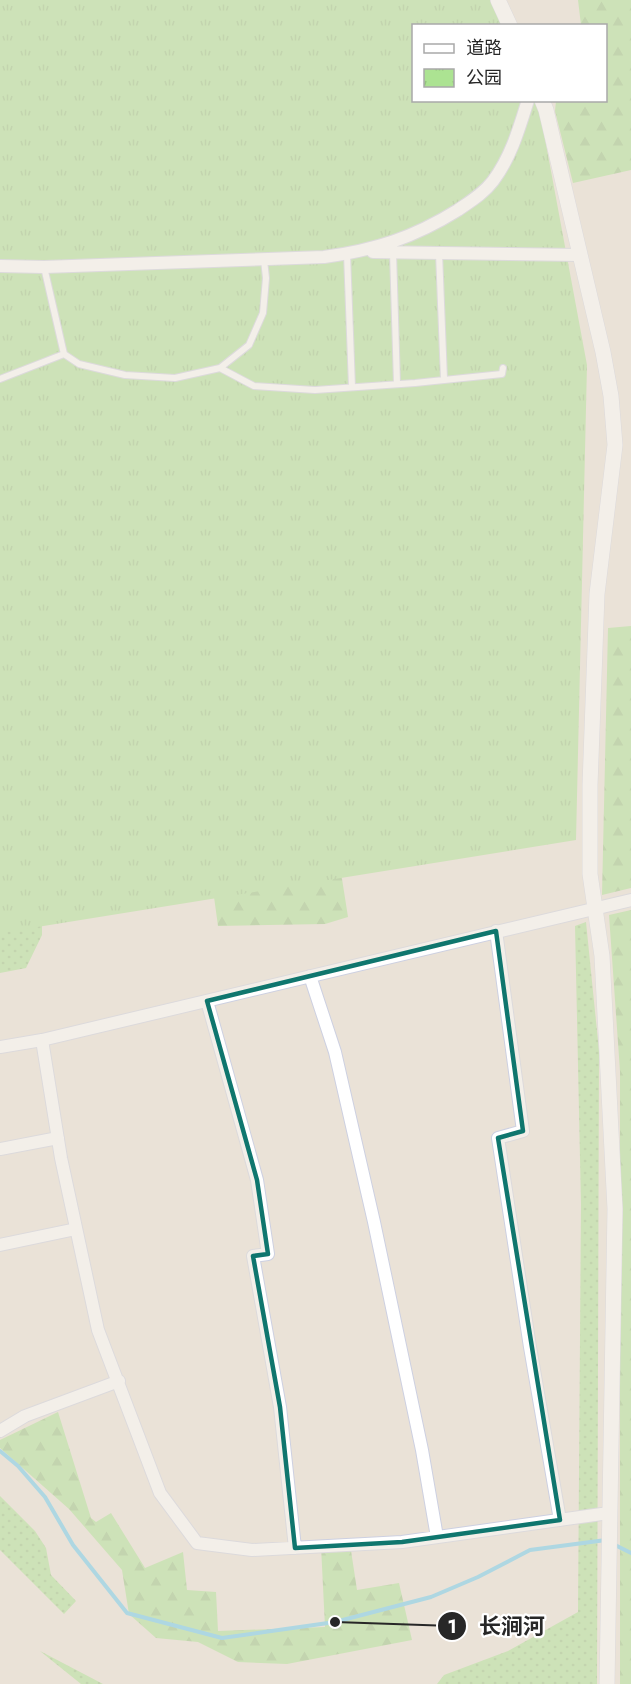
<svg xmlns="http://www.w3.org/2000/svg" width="631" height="1684" font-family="Jost,'Noto Sans SC',sans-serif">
  <defs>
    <pattern id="grass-dots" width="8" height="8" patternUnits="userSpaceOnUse" patternTransform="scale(1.5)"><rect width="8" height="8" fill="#ace392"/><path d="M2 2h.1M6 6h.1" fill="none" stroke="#94c37e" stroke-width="1.8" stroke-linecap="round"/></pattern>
    <pattern id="forest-firs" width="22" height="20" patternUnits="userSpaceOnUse" patternTransform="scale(1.5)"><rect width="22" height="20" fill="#ace392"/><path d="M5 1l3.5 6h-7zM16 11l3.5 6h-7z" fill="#94c37e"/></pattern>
    <pattern id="park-tufts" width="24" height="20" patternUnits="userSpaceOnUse" patternTransform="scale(1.5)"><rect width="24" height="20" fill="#ace392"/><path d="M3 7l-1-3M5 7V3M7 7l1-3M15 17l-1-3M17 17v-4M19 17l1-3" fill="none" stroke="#94c37e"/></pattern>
  </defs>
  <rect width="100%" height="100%" fill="#eae2d7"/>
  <path fill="url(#grass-dots)" d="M42,906v29l-16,33 -26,5v-60z
    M586,922l13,129 -2,633h-160l7,-9 64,-24 70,-39 3,-408 -6,-278z
    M0,1496l35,35 11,17 5,27 25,26 -12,13 -64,-64z
    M40,1651l63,33h-22z"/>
  <path fill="url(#forest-firs)" d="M578,0h53v170l-58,13 -18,-72 1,-10 50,-1v-74l-25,-1z
    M631,626v262l-29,7 6,-267z
    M337,847l11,70 -23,7 -107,2 -7,-51z
    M631,910v774h-11v-613l-11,-156z
    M58,1412l33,106 5,4 15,-9 34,55 38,-16 4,38 29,2 2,39 107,-4 -4,-81 29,-2 7,46 42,-7 13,57 -125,24 -49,-2 -40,-20 -42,-4 -27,-24 -7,-44 -53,-61 -69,-61v-8z"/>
  <path fill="url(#park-tufts)" d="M0,0h494l13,25 -93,1v74l124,1 49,264 -11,475 -576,93z"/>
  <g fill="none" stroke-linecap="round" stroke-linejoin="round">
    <path stroke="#66caf0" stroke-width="4" d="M0,1451l18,15 27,31 28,48 54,68 95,25 113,-16 96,-25 47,-20 52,-27 76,-10
      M613,1544l18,9"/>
    <defs>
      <path id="service" d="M393,252l4,132
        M439,253l5,126
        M347,254l5,133
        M44,267l20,87 15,10 46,11 50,3 45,-10 29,-23 14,-32 3,-35 -2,-18
        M220,368l34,18 61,4 100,-7 87,-9 1,-6
        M0,379l64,-25"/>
      <path id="minor" d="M373,252l207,3
        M0,266l44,1 280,-10c51,-7 89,-19 134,-47 13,-9 26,-17 35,-29 18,-24 26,-52 35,-81
        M496,931l27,200 -25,7 32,209 30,173
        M310,976l25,76 39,170 48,228 15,87
        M207,1001l50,179 11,74 -15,2 27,151 15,141
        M42,1040l19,118 37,172 62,163 37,50 55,7 150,-8 207,-29
        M0,1047l42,-7 589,-140
        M0,1149l58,-11
        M0,1245l76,-16
        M0,1431l25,-15 94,-35"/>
      <path id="tertiary" d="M498,0l12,26
        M542,100l4,10 57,242 8,44 4,49 -18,149 -7,191v89l12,82 13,253 -8,475"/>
    </defs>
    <use href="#service" stroke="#cdd0e1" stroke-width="8"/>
    <use href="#minor" stroke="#cdd0e1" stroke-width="14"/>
    <use href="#tertiary" stroke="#cdd0e1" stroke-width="16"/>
    <use href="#service" stroke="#fff" stroke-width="6"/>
    <use href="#minor" stroke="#fff" stroke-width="12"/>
    <use href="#tertiary" stroke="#fff" stroke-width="15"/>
  </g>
  <path d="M0 0H631V1684H0ZM496,931l27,200 -25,7 62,382 -158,22 -107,6 -15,-141 -27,-151 15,-2 -11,-74 -50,-179z" fill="#eae2d7" fill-opacity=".55" fill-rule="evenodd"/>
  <path fill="none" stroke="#0f766e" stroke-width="4.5" stroke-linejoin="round" d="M496,931l27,200 -25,7 62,382 -158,22 -107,6 -15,-141 -27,-151 15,-2 -11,-74 -50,-179z"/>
  <path fill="none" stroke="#272727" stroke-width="2" d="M335 1622L452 1626"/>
  <g fill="#272727" stroke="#fff" stroke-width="2">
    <circle cx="335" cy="1622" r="6"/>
    <circle cx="452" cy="1626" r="15"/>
  </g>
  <g font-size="18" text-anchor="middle" font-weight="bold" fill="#fff">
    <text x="452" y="1633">1</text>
  </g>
  <g font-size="22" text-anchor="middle" font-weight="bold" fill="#272727" stroke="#fff" stroke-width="4.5" stroke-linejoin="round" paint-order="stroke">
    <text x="512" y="1634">长涧河</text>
  </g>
  <rect x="412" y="24" width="195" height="78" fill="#ffffff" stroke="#a9a9a9" stroke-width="1.5"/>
  <rect x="424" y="44" width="30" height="9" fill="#ffffff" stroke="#a9a9a9" stroke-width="1.5"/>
  <text x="466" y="54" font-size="18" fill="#272727">道路</text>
  <rect x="424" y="69" width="30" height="18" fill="url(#park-tufts)" stroke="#a9a9a9" stroke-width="1.5"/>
  <text x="466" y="84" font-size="18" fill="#272727">公园</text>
</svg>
